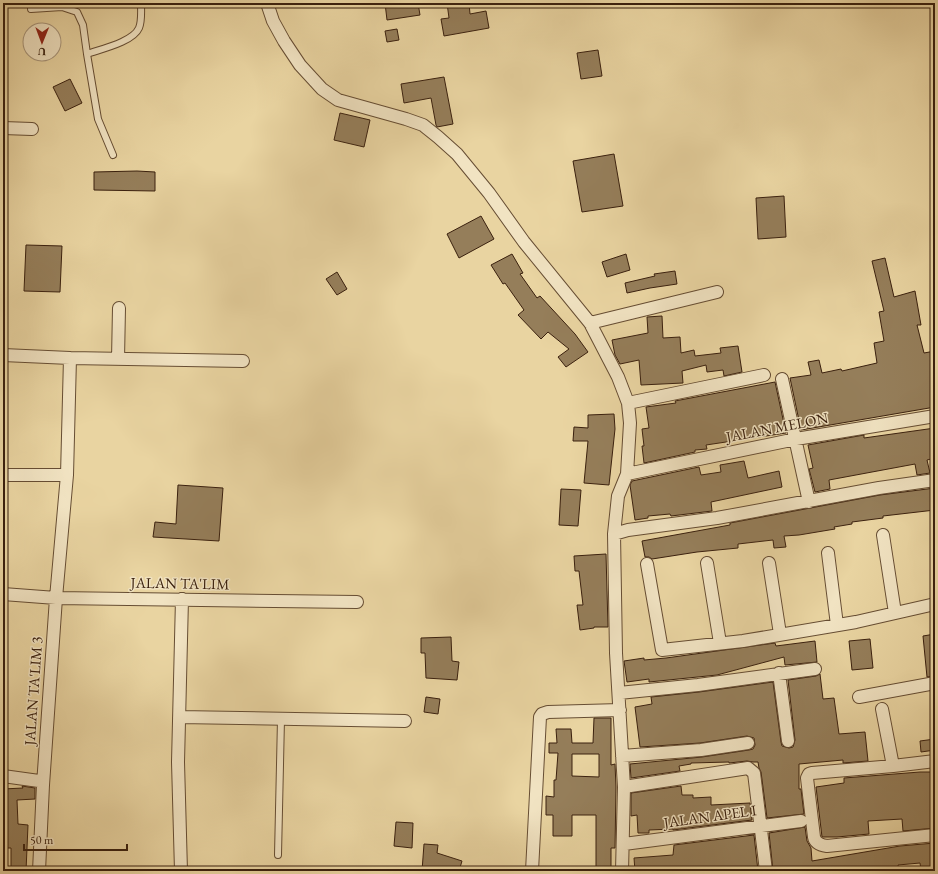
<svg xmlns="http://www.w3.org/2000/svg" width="938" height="874" font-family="'EB Garamond',serif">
  <rect width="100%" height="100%" fill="#e9d4a1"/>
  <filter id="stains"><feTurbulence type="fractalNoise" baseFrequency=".005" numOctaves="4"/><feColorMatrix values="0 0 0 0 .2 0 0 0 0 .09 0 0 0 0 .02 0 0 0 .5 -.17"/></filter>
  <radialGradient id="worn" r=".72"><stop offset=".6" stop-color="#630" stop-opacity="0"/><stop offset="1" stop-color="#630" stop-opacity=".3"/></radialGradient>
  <path fill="#957e5a" stroke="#3a200e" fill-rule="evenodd" d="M385,3h33l2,12 -33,5z
    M447,3h22l1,11 16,-3 3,17 -45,8 -3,-17 8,-1z
    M397,29l2,11 -12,2 -2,-11z
    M598,50l4,26 -21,3 -4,-26z
    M444,77l9,47 -16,3 -1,-2 -5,-27 -27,5 -3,-19z
    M70,79l12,24 -17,8 -12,-24z
    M340,113l30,7 -6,27 -30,-7z
    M614,154l9,52 -41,6 -9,-51z
    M137,171l18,1v19l-61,-1v-18z
    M784,196l2,41 -28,2 -2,-41z
    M481,216l13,23 -35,19 -12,-24z
    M26,245l36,1 -2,46 -36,-1z
    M512,254l11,19 -3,1 17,24 3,-2 35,38 13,18 -22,15 -8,-10 11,-8 -21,-17 -7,7 -23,-24 6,-5 -19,-27 -2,1 -12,-19z
    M626,254l4,16 -23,7 -5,-15z
    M885,258l9,39 21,-6 6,34h-4l7,28 11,-2v56l-134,23 -11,-52 21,-3 -3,-13 11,-2 3,13 19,-4 1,2 35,-8 -3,-20 10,-2 -5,-29 5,-1 -12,-50z
    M675,271l2,13 -27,4 -23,5 -2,-10 30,-7 -1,-2z
    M337,272l10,17 -10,6 -11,-16z
    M662,316l1,22 17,-1 1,16 13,-3 1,6 26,-3 -1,-5 18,-2 4,26 -18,4 -1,-6 -16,2 -1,-7 -24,6 1,12 -42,2 -2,-25 -19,4 -5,-9 -3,-15 36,-7 -1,-16z
    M775,382l11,51 -80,12 1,4 -12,1v2l-51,11 -2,-17h2l-2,-17 7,-1 -3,-21 30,-4 -1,-2z
    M614,414l1,15 -6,56 -25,-2 4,-42h-15l1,-14 14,1v-13z
    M935,428v30l-8,2 3,13 -13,2 -2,-11 -86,16 1,9 -15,3 -6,-23 4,-1 -5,-23 56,-10v3z
    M744,461l4,17 31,-7 3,16 -71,15 1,9 -41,5 -1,-2 -22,2v2l-13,2 -5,-35 2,-4 67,-14 2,8 20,-3 -1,-7z
    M178,485l45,3 -4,53 -66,-4 2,-15 21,2z
    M935,488v22l-52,6v2l-31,4v2l-18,3 1,2 -36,6 -15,1 2,11 -12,1 -1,-8 -35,4v4l-41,4 -45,7 -3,-2h-4l-3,-16 88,-16v-2l150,-28z
    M561,489l20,1 -3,36 -19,-1z
    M606,554l2,73h-14v1l-14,2 -3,-25h6l-4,-34h-4l-1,-15z
    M935,634v42l-8,1 -4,-41z
    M451,637l1,24 7,1 -2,18 -31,-2 -1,-25h-4v-15z
    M870,639l3,29 -21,2 -3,-29z
    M815,641l2,21 -32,3 -1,-8 -67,18 -68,7v-3l-22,3 -3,-21 20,-3v2l22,-2 109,-15 1,3z
    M820,674l3,25 11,-1 5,36 26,-2 3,29 -25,2v-3l-44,4v25h2l3,25 -37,4 -6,-46 -2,-4 -1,-6h-5l-6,-1 -18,2v-1l-38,1v1l-12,2 1,5 -49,7 -1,-14 72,-7 47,-7 4,-1 2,-4 -1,-7 -7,-2 -47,7 -60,4 -5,-40 17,-3 -1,-7 48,-5 74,-10 8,60 1,4 7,2 4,-1 2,-7 -7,-60 28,-4z
    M426,697l14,2 -2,15 -14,-2z
    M594,718h17v47l4,-1 1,23 -1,61h-4v23h-15v-56h-24v21h-19v-21h-7v-19l8,1v-17h2l2,-27h-9v-10h8l-1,-14h15l1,14h21zM572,754h27v23l-27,-1z
    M935,739v11l-14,2 -1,-11z
    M920,772h15v56l-32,3 -1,-12 -34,2 1,13 -32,3h-15l-6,-50 28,-4v-5z
    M22,786l13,2v11l-18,1 1,24 10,1 -2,46h-15v-23h-7l2,-37h-3v-22l20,-1z
    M681,786l1,9h11v3l18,-1v8l39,-2 2,17 -79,10v-1l-24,1v3h-11l-1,-18 -6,1v-23z
    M396,822l17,1 -1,25 -18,-2z
    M805,827l2,14 4,7 1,13 88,-15 35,-3v26l-14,1 -1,-7 -22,2 1,6h-77v-2l-49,2 -4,-38z
    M754,835l4,36h-44l-1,-2 -30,2h-48l-1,-13 39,-3 1,-10z
    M424,844l14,1 -1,8 25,8 -3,10h-37z"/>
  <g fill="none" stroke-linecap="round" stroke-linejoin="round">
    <defs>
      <path id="lane" d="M31,9l31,-2 15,5 6,13 4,29
        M113,155l-15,-36 -11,-65c14,-5 46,-12 52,-26 3,-7 2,-17 2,-25
        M278,855l3,-136"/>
      <path id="street" d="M267,3l6,18 11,20 16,24 22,24 16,11 68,19 17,6 15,12 19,17 32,39 35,49 66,81 28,54 10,26 2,20 -3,51 -9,22 -4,38 2,119 8,134 -2,84
        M3,128l29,1
        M590,323l127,-31
        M3,355l67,3 -3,117 -11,123 -13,187 -4,86
        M70,358l173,3
        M118,359l1,-51
        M782,379l27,123
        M628,403l136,-28
        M627,474l169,-35 139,-23
        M3,475h64
        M614,534l14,-4 89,-12 162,-30 56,-8
        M883,535l12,78
        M828,553l9,72
        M707,563l13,80
        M769,563l11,71
        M647,564l15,86 81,-9 113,-19 79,-18
        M3,594l53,4 301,4
        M779,673l9,68
        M619,693l79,-8 117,-16
        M859,697l76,-14
        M882,709l11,57
        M179,717l226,4
        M622,756l79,-6 47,-7
        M935,761l-42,5 -81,7 -3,1 -2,4 7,59c1,6 6,8 13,9l108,-11
        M3,776l36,5 3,1 1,3
        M624,787l124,-19 6,5 12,98
        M624,844l177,-23
        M181,871l-3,-109 4,-163
        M532,871l8,-154 2,-3 6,-2 72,-2"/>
    </defs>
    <use href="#lane" stroke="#664d33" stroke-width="8"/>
    <use href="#street" stroke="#664d33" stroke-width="14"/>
    <use href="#lane" stroke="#f1e3c2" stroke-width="6"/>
    <use href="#street" stroke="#f1e3c2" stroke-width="12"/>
  </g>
  <g text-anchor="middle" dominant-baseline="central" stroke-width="3" stroke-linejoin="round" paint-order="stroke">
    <g font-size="15" fill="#3a200e" stroke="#f1e3c2">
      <text transform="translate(777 427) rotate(-11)">JALAN MELON</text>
      <text transform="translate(180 583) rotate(1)">JALAN TA'LIM</text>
      <text transform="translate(33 691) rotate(-86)">JALAN TA'LIM 3</text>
      <text transform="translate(710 816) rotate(-8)">JALAN APEL I</text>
    </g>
  </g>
  <rect width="938" height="874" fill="none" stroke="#e9d4a1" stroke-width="16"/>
  <rect x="4" y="4" width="930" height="866" fill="none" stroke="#3a200e" stroke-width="2"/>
  <rect x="8" y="8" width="922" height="858" fill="none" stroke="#3a200e"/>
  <g transform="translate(42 42) rotate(181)"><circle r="19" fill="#f1e3c2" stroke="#a8957a"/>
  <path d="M0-3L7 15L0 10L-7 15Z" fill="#8f2418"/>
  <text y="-6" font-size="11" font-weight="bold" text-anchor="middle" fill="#3a200e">U</text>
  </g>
  <path d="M24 844v6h103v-6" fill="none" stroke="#3a200e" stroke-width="2"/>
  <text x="30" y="844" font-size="12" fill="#3a200e" stroke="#f1e3c2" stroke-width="3" paint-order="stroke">50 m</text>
  <rect width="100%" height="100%" filter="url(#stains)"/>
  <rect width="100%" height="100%" fill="url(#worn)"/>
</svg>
